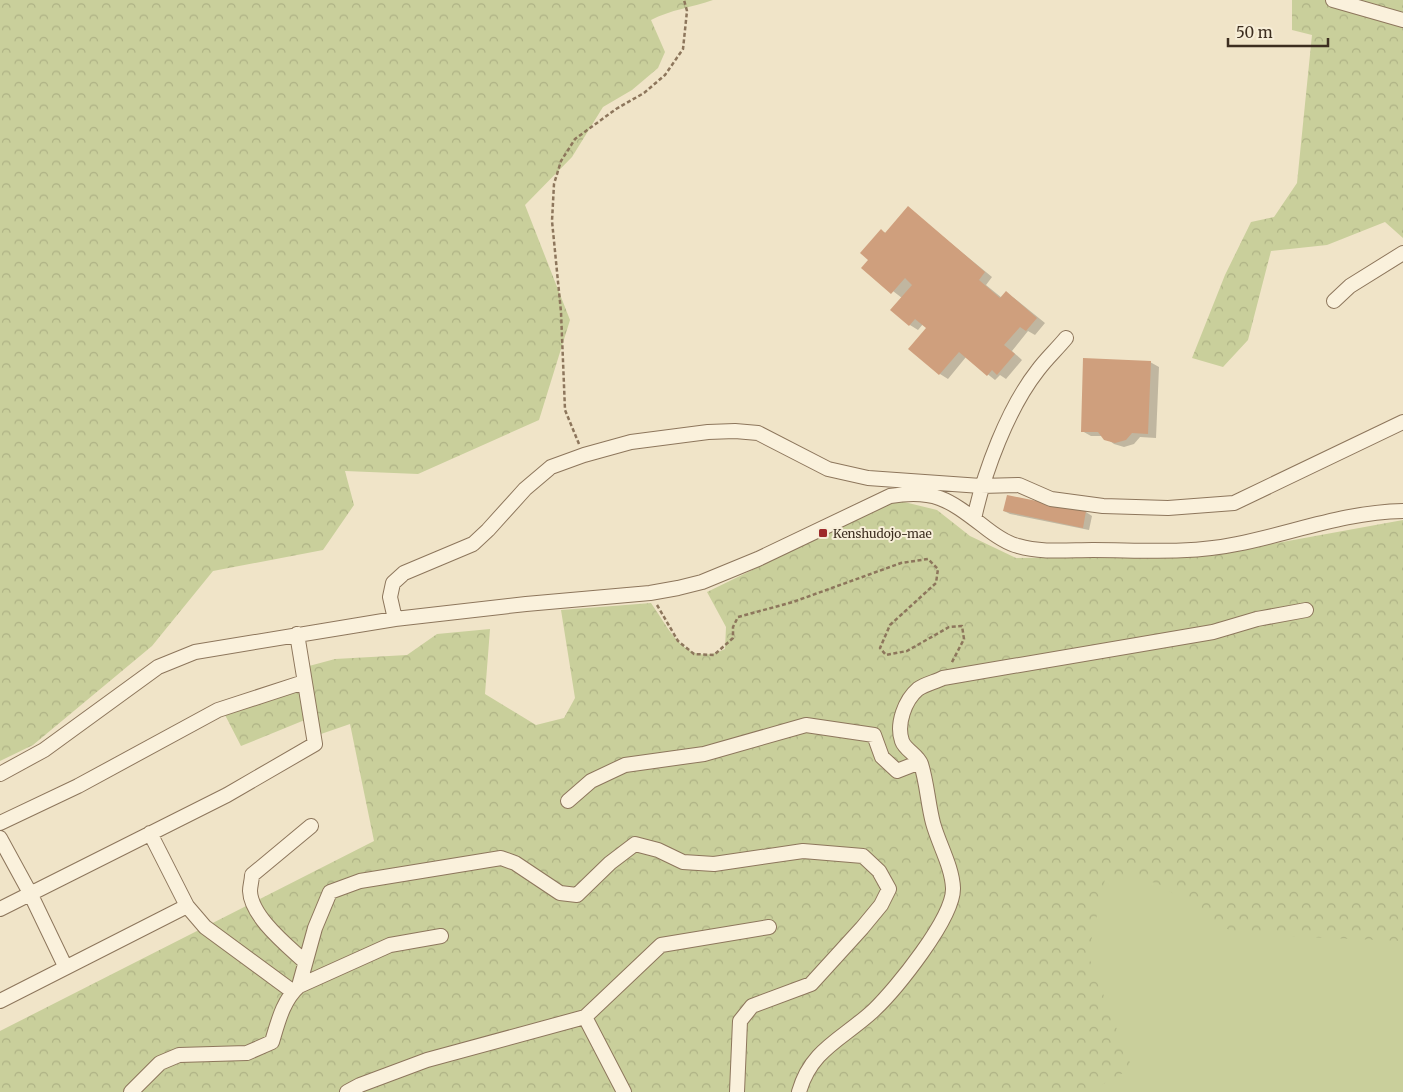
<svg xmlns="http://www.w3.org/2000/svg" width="1403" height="1092" font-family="Merriweather,serif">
  <defs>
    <pattern id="forest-crowns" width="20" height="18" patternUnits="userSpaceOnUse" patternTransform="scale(1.25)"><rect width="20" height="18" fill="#c9cf9b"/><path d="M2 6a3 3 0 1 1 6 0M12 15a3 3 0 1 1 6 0" fill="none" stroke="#aeb285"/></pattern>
  </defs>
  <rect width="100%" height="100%" fill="#f0e4c8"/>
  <path fill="#c9cf9b" d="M1093,841l310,63v188h-404z"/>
  <path fill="url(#forest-crowns)" d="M0,0h713c-20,7 -43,10 -62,20l14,32 -7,16 -26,22 -29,17 -31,50 -47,48 45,115 -31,100 -121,54 -73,-3 9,34 -31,45 -110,21 -61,75 -119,99 -33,16z
    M1292,0h111v238l-18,-16 -58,23 -56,6 -23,89 -25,27 -31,-9 33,-83 26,-53 23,-5 23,-34 15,-148 -20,-5z
    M896,500l41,10 33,26 46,22 189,-2 198,-36v421l-168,-7 -78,-51 -51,-8 -18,80 44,113 -43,24h-1089v-61l374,-190 -24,-117 -29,10 -4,-19 -76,31 -17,-33 88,-33 -3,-14 26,-7 72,-4 30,-21 53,-5 -5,65 51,31 28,-7 11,-20 -14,-88 90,-7c19,27 35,66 74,46l1,-22 -19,-35z"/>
  <path fill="#0003" d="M908,208l84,69 -6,8 16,13 4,-5 8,5 31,25 -10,12 -7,-4 -16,20 10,9 -16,19 -6,-4 -5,5 -29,-23 -18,22 -8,-5 -12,-46 -5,-4 -5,6 -8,-5 -8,-27 -39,-30 7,-8 11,-29 5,2z
    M1150,362l9,5 -3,71 -16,-1 -6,7 -10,3 -10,-3 -11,-8h-12l-9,-5z
    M1004,511l82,1 6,4 -3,14 -79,-16z"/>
  <path fill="#cf9f7d" d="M908,206l77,66 -6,8 21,18 6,-7 31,27 -11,13 -6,-4 -16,18 11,9 -18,21 -5,-5 -5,6 -28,-24 -20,23 -31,-26 18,-21 -11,-9 -6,7 -19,-16 22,-25 -7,-7 -14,16 -30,-26 7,-8 -8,-7 21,-24 4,4z
    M1083,358l68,3 -3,73 -16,-1 -6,7 -11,3 -11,-3 -6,-8h-17z
    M1007,495l79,16 -3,17 -80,-17z"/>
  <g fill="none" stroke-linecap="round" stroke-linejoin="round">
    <defs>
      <path id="minor" d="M1333,0l70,20
        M1334,301l16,-15 53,-33
        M974,519c10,-47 34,-111 64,-149 8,-11 19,-21 28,-32
        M395,619l-5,-22 3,-14 11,-10 69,-29 15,-14 37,-41 26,-22 33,-12 47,-13 77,-10 27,-1 23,2 70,36 40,9 113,8 38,-1 32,14 52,7 65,2 66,-5 169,-81
        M0,774l44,-24 114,-83 37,-15 200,-33 131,-15 124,-11 28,-5 24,-6 56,-23 132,-63c44,-7 58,3 92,29 10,8 23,18 36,21 23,7 51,4 75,4 48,0 97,4 144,-6 56,-11 108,-32 166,-33
        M568,801l23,-20 34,-16 79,-11 102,-29 68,10 8,22 15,14 23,-9
        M0,823l78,-37 140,-76 86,-28
        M150,833l37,73 18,21 87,64
        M0,838l30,55 35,73
        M0,909l227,-114 88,-51 -18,-110
        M305,962c-17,-16 -54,-45 -55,-71 0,-5 2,-11 2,-16l59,-49
        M299,986l16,-58 15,-36 30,-11 141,-23 14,5 45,30 17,2 33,-32 25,-19 23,6 25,12 31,2 89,-13 60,5 16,15 10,18 -8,16 -19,23 -51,56 -59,22 -12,15 -3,71
        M0,1001l187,-95
        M585,1017l39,75
        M131,1092l29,-29 19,-8 68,-2 25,-11c6,-20 11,-42 27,-56l91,-41 51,-9
        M347,1092l13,-7 67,-25 158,-43 76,-72 108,-18
        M799,1092c12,-43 44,-53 75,-82 21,-20 80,-92 79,-122 -1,-22 -14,-43 -20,-65 -5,-19 -6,-40 -12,-59 -3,-9 -16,-14 -19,-23 -6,-17 3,-41 16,-52 7,-5 17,-7 25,-11l270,-46 44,-13 49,-9"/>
    </defs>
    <use href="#minor" stroke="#8d765c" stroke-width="16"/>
    <path stroke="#8d765c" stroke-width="2.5" stroke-dasharray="4 2.5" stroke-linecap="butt" d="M579,444l-14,-34 -4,-98 -9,-91 2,-37 7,-23 14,-22 41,-30 28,-16 21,-18 18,-26 4,-38 -3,-11
      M657,605l21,36 16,13 20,1 19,-17v-11l5,-10 55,-15 108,-39 27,-4 10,10 -2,14 -46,42 -10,23 6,7 21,-4 42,-24 13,-1 2,13 -13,25"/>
    <use href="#minor" stroke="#faf1dc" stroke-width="14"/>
  </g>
  <rect fill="#9e2a2b" stroke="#f7eed8" stroke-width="2" x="818" y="528" width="10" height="10" rx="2.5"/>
  <g text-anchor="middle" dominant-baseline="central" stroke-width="4" stroke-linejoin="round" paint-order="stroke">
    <g font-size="12" fill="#3d2e20" stroke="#f7eed8" text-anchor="start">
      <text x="833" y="533">Kenshudojo-mae</text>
    </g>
  </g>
  <path d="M1228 38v8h100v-8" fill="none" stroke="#3d2e20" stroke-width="2.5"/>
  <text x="1236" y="38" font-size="15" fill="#3d2e20" stroke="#f7eed8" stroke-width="4" paint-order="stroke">50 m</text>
</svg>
